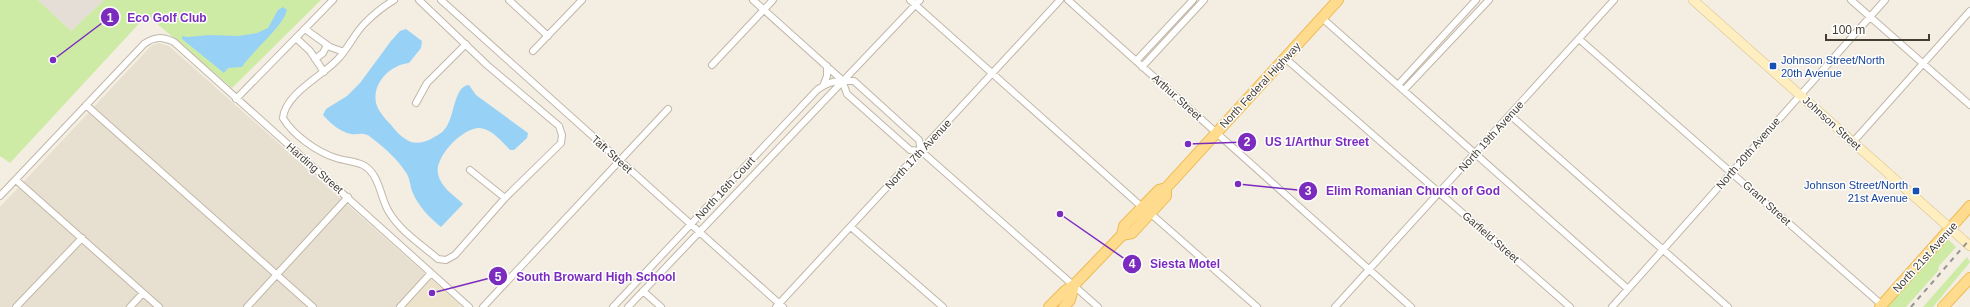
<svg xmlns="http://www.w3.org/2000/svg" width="1970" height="307" font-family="Arial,sans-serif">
  <rect width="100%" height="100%" fill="#f3ede2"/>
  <path fill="#e7dfcf" d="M158,43l11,3 262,233 -25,28h-406v-100l151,-161z"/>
  <path fill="#e4ded7" d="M38,0h66l-33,31z"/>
  <path fill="#ede2ca" d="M431,279l31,28h-56z"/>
  <path fill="#ceeba6" d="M0,0h38l33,31 33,-31h217l-89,88 -85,-73 -137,148 -10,-7z
    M1946,240h3l7,7 -17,19 -1,5 -32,36h-20z
    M1967,257l3,5 -37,45h-10z"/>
  <path fill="#97d2f6" d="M283,7l4,3c-4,17 -34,40 -45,57l-14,1 -4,5 -42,-34v-3l6,1 21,-2 29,1 19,-3 11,-5 10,-18z
    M406,29l16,12 -1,7 -12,15c-19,2 -37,20 -33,40 2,8 10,17 16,23 4,6 12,13 19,16 6,2 14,0 20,-3 4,-3 10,-5 13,-9 11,-11 9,-44 25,-45l7,10 52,38 -1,5 -13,12h-4c-8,-8 -18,-21 -30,-22 -17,-1 -46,29 -42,46 3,14 16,21 25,30l-22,23c-12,-10 -23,-21 -29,-36 -2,-6 -2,-11 -5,-17 -8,-13 -22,-26 -34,-35 -9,-8 -13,-4 -22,-5 -11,-2 -21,-11 -28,-19l3,-6 21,-13 13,-13 31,-42 9,-10z"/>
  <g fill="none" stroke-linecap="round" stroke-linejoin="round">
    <defs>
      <path id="street" d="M394,0c-10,6 -21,15 -29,23 -11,11 -17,26 -28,37 -15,16 -52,34 -54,58 10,17 34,34 53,40 9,3 19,3 27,7 17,9 17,33 26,47 11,19 33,33 49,47l8,1 9,-5 50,-57 56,-55 1,-8 -3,-9 -72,-61 -68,-65
        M441,0l342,307
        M509,0l39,36
        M753,0l89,80 5,14 63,56 11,1
        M910,0l232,207
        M1068,0l343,307
        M1851,0l119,105
        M1322,18l306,271
        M305,29l25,18 14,5
        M296,38l14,13 14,21
        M1579,39l303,266
        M533,51l49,-51
        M1285,58l285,249
        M315,59l8,-6 4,-8
        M1136,61l57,-61
        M712,65l61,-65
        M1142,67l62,-67
        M1398,85l78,-85
        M823,86l4,-10v-10
        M1404,90l85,-90
        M236,99l97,-99
        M416,103l11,-20 39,-39
        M86,105l227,202
        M1510,115l218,192
        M1853,142l117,-131
        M470,170l35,28
        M16,180l143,127
        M0,196l144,-152c11,-8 19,-7 30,-2l295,265
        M1150,213l107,94
        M851,227l92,80
        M643,291l18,16
        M16,307l66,-69
        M130,307l13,-14
        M247,307l101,-110
        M400,307l31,-34
        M483,307l185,-198
        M613,307l204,-217c12,-9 21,-10 37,-9l65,59 2,11 177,156
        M628,307l292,-307
        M776,307l284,-307
        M1335,307l279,-307
        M1612,307l273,-307"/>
      <path id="secondary" d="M1693,0l277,246"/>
      <path id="primary" d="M1166,188l172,-188
        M1122,235l10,-2 34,-37v-8
        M1049,307l16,-16 9,-6 48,-50 2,-9 35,-36 7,-2
        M1064,307l6,-7 4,-15
        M1880,307l90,-101
        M1943,307l27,-29"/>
    </defs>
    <use href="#street" stroke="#c1b7a7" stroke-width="8"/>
    <use href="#secondary" stroke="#dac48f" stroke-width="10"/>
    <use href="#primary" stroke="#eb5" stroke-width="12"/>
    <use href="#street" stroke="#fff" stroke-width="6"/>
    <use href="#secondary" stroke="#ffeebf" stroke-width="9"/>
    <use href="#primary" stroke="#ffdb8e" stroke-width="10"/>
    <path stroke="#939393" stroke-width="2" stroke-dasharray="5 5" stroke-linecap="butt" d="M1911,307l59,-68"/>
  </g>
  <g fill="#1a4fb4" stroke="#fff" stroke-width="1.5">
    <rect x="1769" y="62" width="8" height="8" rx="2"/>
    <rect x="1912" y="187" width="8" height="8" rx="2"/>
  </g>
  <g text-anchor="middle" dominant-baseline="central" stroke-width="3" stroke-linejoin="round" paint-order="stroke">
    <g font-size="11" fill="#164399" stroke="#fff" text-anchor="start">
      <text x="1781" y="60">Johnson Street/North<tspan x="1781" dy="13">20th Avenue</tspan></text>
      <text x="1908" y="185" text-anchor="end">Johnson Street/North<tspan x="1908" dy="13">21st Avenue</tspan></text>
    </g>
    <g font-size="11" fill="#443d32" stroke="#fff">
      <text transform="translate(1260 85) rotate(-47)">North Federal Highway</text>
      <text transform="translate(1177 97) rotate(42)">Arthur Street</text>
      <text transform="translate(1832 123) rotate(42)">Johnson Street</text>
      <text transform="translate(1491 136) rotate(-48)">North 19th Avenue</text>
      <text transform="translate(1748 153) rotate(-49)">North 20th Avenue</text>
      <text transform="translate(612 154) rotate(42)">Taft Street</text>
      <text transform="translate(918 154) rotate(-47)">North 17th Avenue</text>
      <text transform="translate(315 168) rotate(41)">Harding Street</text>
      <text transform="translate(725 188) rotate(-47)">North 16th Court</text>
      <text transform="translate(1767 203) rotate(42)">Grant Street</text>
      <text transform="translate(1491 237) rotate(41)">Garfield Street</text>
      <text transform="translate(1925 257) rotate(-48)">North 21st Avenue</text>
    </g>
  </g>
  <path fill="none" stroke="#7b2cbf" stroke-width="1.5" d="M53 60L110 17M1188 144L1247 142M1238 184L1308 191M1060 214L1132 264M432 293L498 276"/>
  <g fill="#7b2cbf" stroke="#fff" stroke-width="1.5">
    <circle cx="53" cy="60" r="4"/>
    <circle cx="1188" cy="144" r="4"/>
    <circle cx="1238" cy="184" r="4"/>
    <circle cx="1060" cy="214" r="4"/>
    <circle cx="432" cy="293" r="4"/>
    <circle cx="110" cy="17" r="10"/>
    <circle cx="1247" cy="142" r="10"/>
    <circle cx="1308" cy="191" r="10"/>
    <circle cx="1132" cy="264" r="10"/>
    <circle cx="498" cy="276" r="10"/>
  </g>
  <g font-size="12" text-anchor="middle" font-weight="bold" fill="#fff">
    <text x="110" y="22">1</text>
    <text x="1247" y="146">2</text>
    <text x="1308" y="195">3</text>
    <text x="1132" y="268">4</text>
    <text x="498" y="281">5</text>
  </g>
  <g font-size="12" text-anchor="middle" font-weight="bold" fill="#7b2cbf" stroke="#fff" stroke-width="3" stroke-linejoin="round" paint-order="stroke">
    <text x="167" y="22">Eco Golf Club</text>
    <text x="1317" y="146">US 1/Arthur Street</text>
    <text x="1413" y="195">Elim Romanian Church of God</text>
    <text x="1185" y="268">Siesta Motel</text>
    <text x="596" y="281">South Broward High School</text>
  </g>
  <path d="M1826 34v6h103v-6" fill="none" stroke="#443d32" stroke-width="2"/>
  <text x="1832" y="34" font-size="12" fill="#443d32" stroke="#ffffff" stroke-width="3" paint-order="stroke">100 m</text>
</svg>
